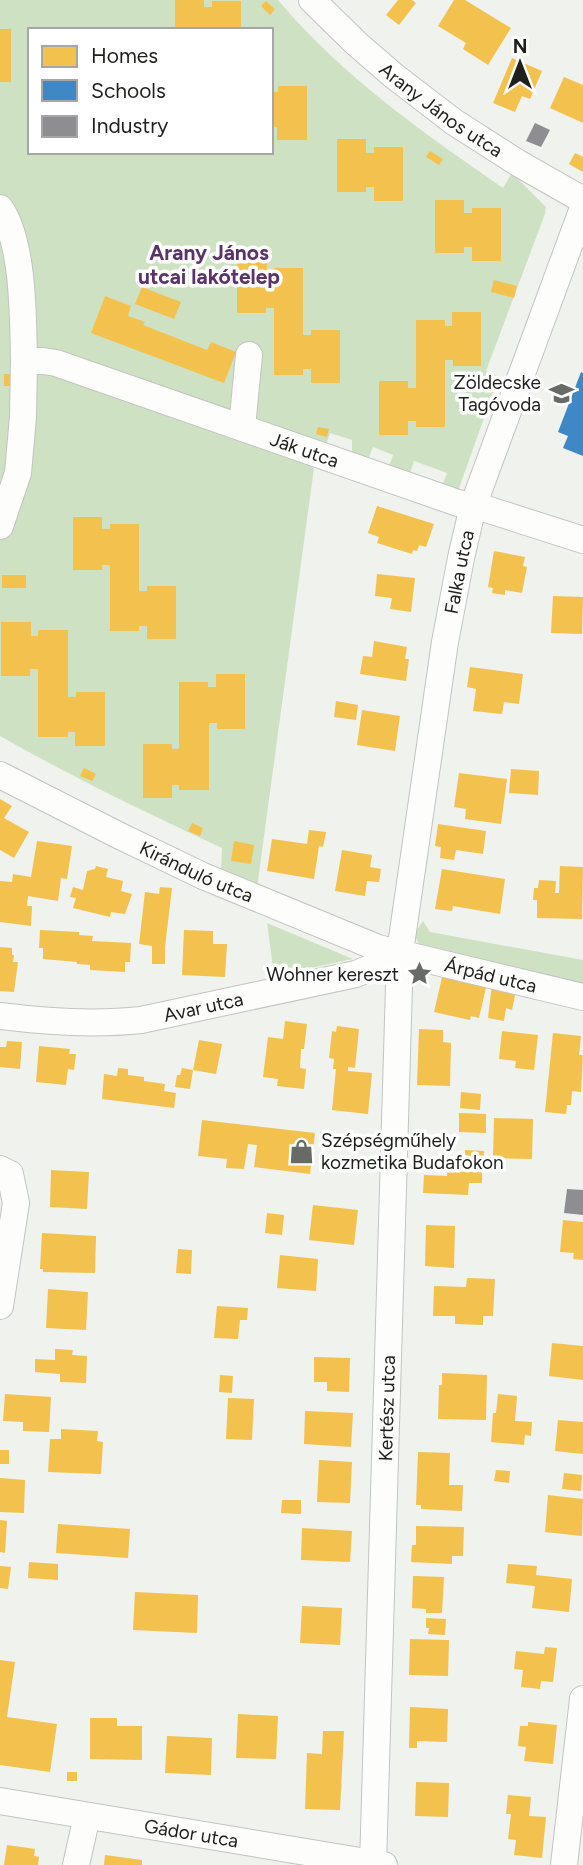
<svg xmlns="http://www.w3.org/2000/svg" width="583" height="1865" font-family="Figtree,sans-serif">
  <rect width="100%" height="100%" fill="#f0f2ee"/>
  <path fill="#cee2c3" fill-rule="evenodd" d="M0,0h278c65,77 143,131 225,188l9,-15 34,34 -1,7 -59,157 13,5 -41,115 -16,-5 5,-13 -33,-12 -5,15 -21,-7 5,-14 -20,-8 -6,15 -15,-6v-16l-22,-7 -4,12 -16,-5 -7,23 11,5 -57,420 -36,-15 1,-25c-75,-35 -150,-71 -222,-112zM30,30h241v122h-241z
    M423,921l7,11 153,28v31l-160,-39 -9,-18z
    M267,923l86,36 -71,15h-8z"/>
  <path fill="#f2c14e" d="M175,0h29v7h8v-6h29v29h-66z
    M398,0h14l4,3 -17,22 -13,-10z
    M454,0h11l46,28 -23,37 -25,-16 3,-6 -28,-17z
    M266,1l9,8 -5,6 -9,-9z
    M0,29h11v53h-11z
    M512,58l30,13 -12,28 -8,-3 -7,16 -22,-9z
    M564,77l19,8v38l-33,-15z
    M278,86h29v54h-30v-13h-6v-35h7z
    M337,139h29v14h8v-6h29v54h-29v-14h-8v5h-29z
    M430,151l13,8 -4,6 -13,-8z
    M575,153l8,4v15l-14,-8z
    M435,200h29v13h8v-5h29v53h-29v-14h-8v6h-29z
    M237,260h30v14h7v-6h29v67h8v-5h29v53h-29v-14h-8v6h-29v-67h-8v5h-29z
    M494,280l23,6 -3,12 -23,-6z
    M142,287l39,15 -7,17 -39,-15z
    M105,296l26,10 -3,10 17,6 -2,3 64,25 4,-8 25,10 -12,31 -133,-50z
    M452,312h29v54h-28v-6h-8v67h-29v-6h-8v14h-29v-54h29v7h8v-68h29v6h7z
    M4,374h8v12h-8z
    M490,379l7,2 -4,12 -7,-2z
    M318,427l11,2 -2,8 -11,-3z
    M377,506l57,18 -8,23 -7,-2 -2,6 -4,-1 -1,4 -35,-11 2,-6 -11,-4z
    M73,517h29v12h8v-5h29v67h8v-5h29v53h-29v-13h-8v5h-29v-66h-8v5h-29z
    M494,551l31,6 -2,9 4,1 -5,26 -17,-3v5l-13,-2 1,-5 -5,-1z
    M377,574l38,4 -4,34 -21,-3 2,-11 -17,-2z
    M2,575h24v13h-24z
    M553,596l30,1 -1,37 -31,-1z
    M1,622h30v14h7v-6h30v67h8v-5h29v54h-30v-14h-7v5h-30v-68h-8v7h-29z
    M374,641l33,6 -2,12h4l-3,22 -46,-7 3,-18 9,1z
    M470,667l53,7 -4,30 -15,-2 -2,12 -29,-3 3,-22 -9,-2z
    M216,674h29v55h-28v-6h-8v67h-30v-5h-7v13h-29v-54h29v5h7v-67h29v5h8z
    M336,701l22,4 -2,15 -22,-3z
    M362,710l38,6 -5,35 -38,-6z
    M84,768l12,6 -4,7 -12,-5z
    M511,769l28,2 -1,24 -29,-2z
    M459,773l48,6 -6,45 -36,-5 1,-10 -12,-2z
    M0,799l12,7 -8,12 25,14 -15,26 -14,-8z
    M192,823l11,5 -3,8 -12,-5z
    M438,824l48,7 -3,23 -27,-4 -2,10 -14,-2 1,-11 -6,-1z
    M309,830l17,2 -3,15 -4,-1 -5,33 -47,-8 5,-32 35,5z
    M37,841l35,5 -5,33 -6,-1 -3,23 -30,-5 -1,10h5l-1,20 -31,-4v-41l12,1 1,-8 18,3z
    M234,841l20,4 -3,19 -20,-3z
    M342,850l30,5 -2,12 11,2 -2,13 -12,-1 -2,15 -30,-5z
    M96,866l12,3 -2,8 17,4 -2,10 11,3 -7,20 -14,-2 -1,5 -37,-9 3,-10 -6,-1 3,-10 10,3 4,-19 8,-2z
    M560,866l23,1 -1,52 -45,-1v-18h-4l1,-12h4l1,-8 17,1 -1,12h4z
    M442,869l63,10 -5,35 -47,-8 -1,5 -17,-2z
    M160,887l12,1 -7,59v17h-13v-18l-13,-2 6,-52 14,2z
    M40,930l39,2v3l14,1 -1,5 39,2 -1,19h-5v10l-35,-2v-5l-13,-1v-2l-34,-3v-11h-4z
    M184,930l29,1v13h14l-2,33 -43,-2z
    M0,947l12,1v7h2l-1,7h5l-4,30 -14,-1z
    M443,973l44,10 -8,35 -8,-2 -1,4 -36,-8z
    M492,984l24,6 -4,20 -6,-2 -2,13 -16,-3z
    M285,1021l22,3 -3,25h-3l-1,19 6,1 -2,20 -27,-3 1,-7 -15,-2 5,-40 15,2z
    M337,1026l22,3 -4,39 -7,-1v4l24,2 -4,41 -36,-4 4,-41h-3l1,-10 -5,-1 3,-27 4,1z
    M419,1029l24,1v12l8,1 -1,43 -33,-1z
    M502,1031l36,4 -4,35 -19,-2 1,-7 -17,-2z
    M553,1033l28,3 -2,19h4l-2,37 -9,-1 -1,14h-4l-1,9 -21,-2z
    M199,1040l23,4 -6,30 -23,-4z
    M7,1041l15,1 -2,27 -20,-2v-20h6z
    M39,1046l31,3 -1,5h7l-2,16 -6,-1 -2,16 -30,-3z
    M118,1068l10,1v6l16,2v4l21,3 -1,7 12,2 -2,15 -72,-9 2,-25 13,2z
    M182,1068l11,2 -3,19 -15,-2 2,-12h3z
    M461,1092l20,2 -1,16 -20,-2z
    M459,1113l27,1v19l-27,-1z
    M494,1118l39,1 -1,40 -39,-1z
    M202,1120l113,13 -5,41 -56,-7 3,-22 -9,-1 -4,25 -18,-1 1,-9 -29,-3z
    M465,1150l19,1 -1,14 -18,-1z
    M51,1170l38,2 -2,37 -37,-2z
    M447,1171l35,1v11h-13l-1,12 -45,-2 1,-18 23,1z
    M313,1205l45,5 -4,35 -45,-5z
    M267,1213l17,2 -2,20 -17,-2z
    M563,1220l20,2v38l-10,-1 1,-6 -14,-1z
    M426,1225l29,1 -1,42 -29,-2z
    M42,1233l54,3 -1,37 -52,-1v-3h-3z
    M178,1249l14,1 -1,24 -15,-1z
    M280,1255l38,4 -2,32 -39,-3z
    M467,1278l28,1 -2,37h-10v9l-28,-1v-8h-22l1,-30 32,1z
    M48,1289l40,3 -2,38 -40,-2z
    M217,1306l31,2 -1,12h-7l-2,19 -24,-1z
    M552,1343l31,3v34l-34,-4z
    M55,1349l18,1 -1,5 15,1 -1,27 -26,-1v-8l-25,-2v-13l20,1z
    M314,1357l36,1 -1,34 -22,-1v-9h-13z
    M442,1373l45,2 -1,45 -48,-1 1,-34h3z
    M220,1375l13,1 -1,17 -13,-1z
    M5,1394l46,3 -2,35 -26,-1v-9l-20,-1z
    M498,1394l19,2 -2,25 17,1 -1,14 -6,-1 -1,10 -33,-3 2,-29h3z
    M228,1398l26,1 -2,41 -26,-1z
    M305,1411l48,2 -2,34 -47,-3z
    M558,1420l25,2v32l-28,-3z
    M61,1429l37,2 -1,10 6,1 -2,32 -53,-2 2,-33h11z
    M0,1450h9v14h-9z
    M418,1452l32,1 -1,32h14l-1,26 -41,-2v-4h-5z
    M319,1460l33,2 -2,41 -33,-1z
    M496,1470l14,1 -1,12 -15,-2z
    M564,1473l18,2 -1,16 -19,-2z
    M0,1478l25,2 -1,33 -24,-1z
    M548,1495l35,4 -1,37 -37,-4z
    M282,1500h19v14l-20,-1z
    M0,1520l7,1 -2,32 -5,-1z
    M58,1524l72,5 -2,29 -72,-5z
    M416,1526l48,1 -1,29h-11v8l-41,-2 1,-17h4z
    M302,1528l50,3 -2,31 -49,-2z
    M29,1562l29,2v16l-30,-2z
    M508,1564l29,2 -1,9 36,4 -3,33 -37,-4 3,-22 -29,-3z
    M0,1566l11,1 -3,22 -8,-1z
    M413,1576l31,1 -2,36h-16v-4l-14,-1z
    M135,1592l63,3 -1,38 -64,-3z
    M302,1606l40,2 -2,37 -40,-2z
    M426,1618l20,1 -1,16 -17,-1 1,-6h-3z
    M410,1639l39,1 -1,36 -39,-1z
    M545,1647l12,1 -4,34 -12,-1 -1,8 -19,-2 2,-17 -9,-1 2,-18 28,3z
    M0,1660l15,2 -8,55 50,7 -7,48 -50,-7z
    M410,1707l38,2 -1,33 -30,-1v7h-8z
    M238,1714l40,2 -2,43 -40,-1z
    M90,1718h27v8h25v34l-52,-1z
    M528,1722l29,3 -4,39 -29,-3 2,-14 -8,-1 2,-20h8z
    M323,1731h21l-4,79 -35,-1 2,-56 15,1z
    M167,1736l45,2 -1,37 -46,-2z
    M67,1772h10v9h-10z
    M416,1782l33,1 -1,34 -33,-1z
    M508,1795l23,2 -2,19 17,1 -4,41 -28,-3 2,-15 -8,-1 3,-25h-5z
    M7,1845l28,4 -1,7 5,1 -1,8h-34z
    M105,1855l37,5v5h-38z"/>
  <path fill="#3f88c5" d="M581,372l2,1v83l-20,-8 5,-12 -10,-4z"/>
  <path fill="#8d8d92" d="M535,123l15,7 -9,17 -15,-6z
    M567,1189l16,1v25l-19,-2z"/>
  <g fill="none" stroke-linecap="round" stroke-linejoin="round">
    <defs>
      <g id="minor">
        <path id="s1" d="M312,0l45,44 37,32 60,46 64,41 65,37"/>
        <path id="s2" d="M0,208c24,34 23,111 24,153h19l13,2 402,140 25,5 100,32"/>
        <path d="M242,427l7,-72"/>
        <path d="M0,526l18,-53 5,-56 1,-56"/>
        <path id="s3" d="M0,775l120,61 83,40 175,72 205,49"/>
        <path id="s4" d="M0,1016c47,6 94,9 141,4l215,-46 21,-9 23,-13"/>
        <path d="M0,1169l10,5 6,29 -16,103"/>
        <path id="s5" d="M0,1801l384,64"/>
        <path d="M76,1865l11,-49"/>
        <path id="s6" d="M373,1865l27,-913 45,-310 16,-84 12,-52 110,-298"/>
        <path d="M564,1865l19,-166"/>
      </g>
    </defs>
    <use href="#minor" stroke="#c2c4c1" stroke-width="28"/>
    <use href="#minor" stroke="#fdfdfc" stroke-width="26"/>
  </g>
  <defs>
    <symbol id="school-bare" viewBox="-9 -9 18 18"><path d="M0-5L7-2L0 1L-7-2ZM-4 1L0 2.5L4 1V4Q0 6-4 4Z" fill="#686a66" stroke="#fff" stroke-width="2.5" paint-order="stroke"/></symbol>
    <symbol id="sight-bare" viewBox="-9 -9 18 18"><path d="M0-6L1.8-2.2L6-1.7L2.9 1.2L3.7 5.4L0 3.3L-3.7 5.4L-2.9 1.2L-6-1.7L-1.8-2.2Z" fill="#686a66" stroke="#fff" stroke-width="2.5" paint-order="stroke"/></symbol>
    <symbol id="shop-bare" viewBox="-9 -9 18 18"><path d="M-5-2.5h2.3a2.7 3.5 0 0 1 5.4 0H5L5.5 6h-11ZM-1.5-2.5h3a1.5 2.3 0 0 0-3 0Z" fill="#686a66" stroke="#fff" stroke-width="2.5" paint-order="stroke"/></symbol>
  </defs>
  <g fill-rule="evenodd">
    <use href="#school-bare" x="544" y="376" width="35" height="35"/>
    <use href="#sight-bare" x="402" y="956" width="35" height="35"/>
    <use href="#shop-bare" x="284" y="1134" width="35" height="35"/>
  </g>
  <g text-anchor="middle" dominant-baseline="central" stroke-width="7" stroke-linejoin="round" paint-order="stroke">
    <g font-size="19" fill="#1e201d" stroke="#fff">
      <text stroke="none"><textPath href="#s1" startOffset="170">Arany János utca</textPath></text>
      <text stroke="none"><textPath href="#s2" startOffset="452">Ják utca</textPath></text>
      <text stroke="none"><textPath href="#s6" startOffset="1298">Falka utca</textPath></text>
      <text stroke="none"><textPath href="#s3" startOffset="219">Kiránduló utca</textPath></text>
      <text stroke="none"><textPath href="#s3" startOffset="532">Árpád utca</textPath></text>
      <text stroke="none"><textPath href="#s4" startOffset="205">Avar utca</textPath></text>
      <text stroke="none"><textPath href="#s6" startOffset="457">Kertész utca</textPath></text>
      <text stroke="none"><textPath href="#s5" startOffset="194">Gádor utca</textPath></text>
    </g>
    <g font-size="19" fill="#1e201d" stroke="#fff" text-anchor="end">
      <text x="541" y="382">Zöldecske<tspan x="541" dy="22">Tagóvoda</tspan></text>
      <text x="399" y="974">Wohner kereszt</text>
      <text x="321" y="1140" text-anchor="start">Szépségműhely<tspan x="321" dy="22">kozmetika Budafokon</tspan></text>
    </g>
    <g font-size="21" font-weight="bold" fill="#5a336b" stroke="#fff">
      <text x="209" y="252">Arany János<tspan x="209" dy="24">utcai lakótelep</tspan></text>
    </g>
  </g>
  <rect x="28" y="28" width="245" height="126" fill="#ffffff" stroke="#a5a6a5" stroke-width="2"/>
  <rect x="42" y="46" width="35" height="21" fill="#f2c14e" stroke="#a5a6a5" stroke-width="2"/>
  <text x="91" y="63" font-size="21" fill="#1e201d">Homes</text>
  <rect x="42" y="80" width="35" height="21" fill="#3f88c5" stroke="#a5a6a5" stroke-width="2"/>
  <text x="91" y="98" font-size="21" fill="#1e201d">Schools</text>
  <rect x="42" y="116" width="35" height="21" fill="#8d8d92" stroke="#a5a6a5" stroke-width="2"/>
  <text x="91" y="133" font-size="21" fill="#1e201d">Industry</text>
  <g transform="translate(520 63)" stroke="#ffffff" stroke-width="5" paint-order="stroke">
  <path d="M0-5L12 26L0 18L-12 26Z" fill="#1e201d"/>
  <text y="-10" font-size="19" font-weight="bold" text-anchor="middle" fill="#1e201d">N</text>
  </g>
</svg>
